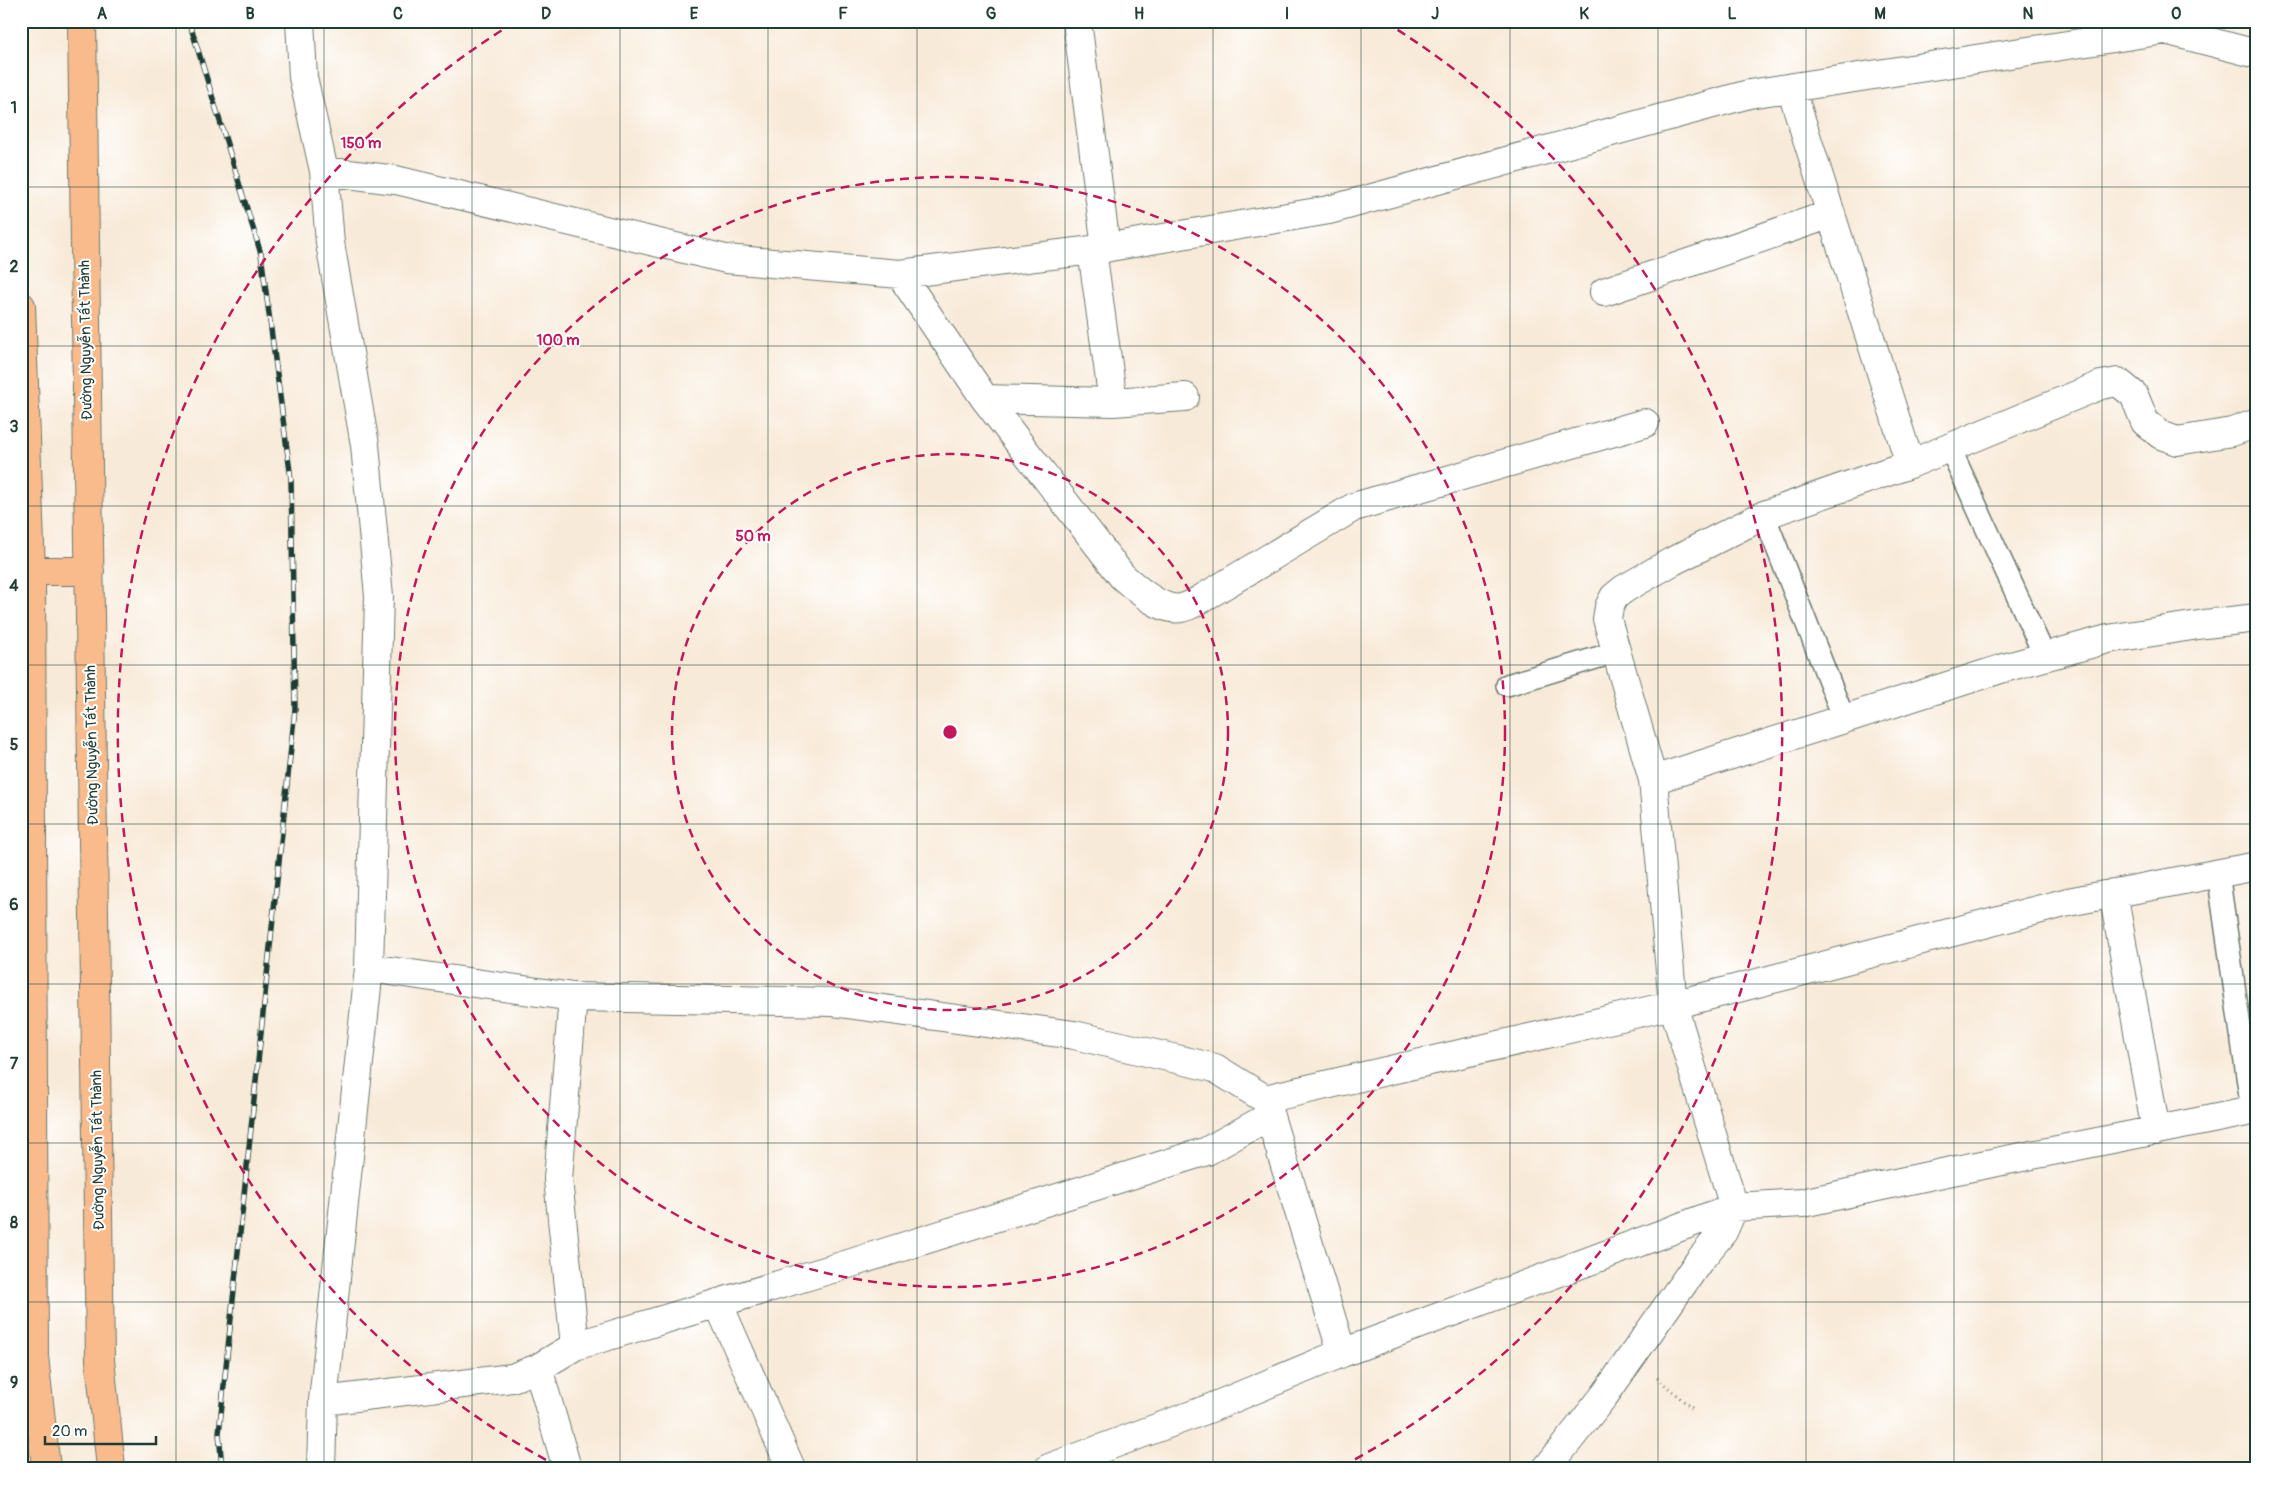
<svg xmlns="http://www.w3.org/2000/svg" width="2278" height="1489" font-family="Pangolin,sans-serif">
  <rect width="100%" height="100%" fill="#fff"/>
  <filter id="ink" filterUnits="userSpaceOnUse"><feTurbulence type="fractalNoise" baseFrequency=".02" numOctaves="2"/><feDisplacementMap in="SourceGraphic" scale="10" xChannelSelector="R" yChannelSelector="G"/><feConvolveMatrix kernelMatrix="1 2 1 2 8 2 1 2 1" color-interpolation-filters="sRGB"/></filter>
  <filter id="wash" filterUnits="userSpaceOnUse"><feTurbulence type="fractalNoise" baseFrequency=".0096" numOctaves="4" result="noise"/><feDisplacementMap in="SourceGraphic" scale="20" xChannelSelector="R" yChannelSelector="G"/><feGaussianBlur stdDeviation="1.12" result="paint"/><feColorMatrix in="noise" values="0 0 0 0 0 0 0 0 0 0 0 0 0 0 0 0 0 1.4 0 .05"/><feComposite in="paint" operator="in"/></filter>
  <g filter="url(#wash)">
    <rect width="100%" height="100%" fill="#f8ead8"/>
  </g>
  <g filter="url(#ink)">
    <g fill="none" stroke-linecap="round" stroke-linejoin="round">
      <defs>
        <path id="lane" d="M1950,448l95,209
          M1764,515l80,204
          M1507,685l109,-33
          M2218,873l34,238"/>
        <path id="street" d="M300,21l3,56 21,94 6,72 35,202 14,151 -10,372 -46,433 189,-23 26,-10 37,-22 270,-81 362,-114 63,-35
          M1077,21l29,227
          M1791,88l119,376
          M324,171l72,9 330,79 174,15 192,-24 237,-40 420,-116 416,-64 92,24
          M1092,250l21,152
          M900,274l85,125 137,177c14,12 39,36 59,32 8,-1 18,-8 25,-12l148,-89 291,-84
          M1604,292l227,-78
          M985,399l128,3 72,-5
          M2257,423l-25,9 -55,9 -16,-6 -16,-13 -11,-27 -16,-13 -17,3 -191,79 -146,51 -91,46 -49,28 -10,8 -5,10 -2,12 46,161 351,-112 104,-29 97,-15 52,-6
          M2113,893l43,238
          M369,968l204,29 259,5 242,33 141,33 50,31 408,-94 395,-103 189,-36
          M573,997l-15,182 17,167
          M1265,1100l77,253
          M718,1303l73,165
          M538,1368l29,100
          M321,1468l2,-67
          M1049,1468l159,-59 134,-56 392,-146 68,-4 145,-31 310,-62
          M1547,1468l57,-72 95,-135 24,-29 11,-25 -61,-202 -20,-225"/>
        <path id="primary" d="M82,21l18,1339 11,108
          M21,306l10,265 3,785 12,112
          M31,571h59"/>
      </defs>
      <use href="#lane" stroke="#6b7a6d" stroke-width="24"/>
      <use href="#street" stroke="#6b7a6d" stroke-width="30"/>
      <use href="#primary" stroke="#6b7a6d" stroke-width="30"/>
      <path stroke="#6b7a6d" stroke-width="3" stroke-dasharray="1 4" stroke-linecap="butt" d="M1657,1378l37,32"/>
      <use href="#lane" stroke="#fff" stroke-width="21"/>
      <use href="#street" stroke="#fff" stroke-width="28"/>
      <use href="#primary" stroke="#fabb8c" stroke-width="28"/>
      <defs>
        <path id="rail" d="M189,21l72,233 30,225 4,230 -76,724 3,35"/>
      </defs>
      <use href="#rail" stroke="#1f3d34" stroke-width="5.5"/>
      <use href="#rail" stroke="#fff" stroke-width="4" stroke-dasharray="11" stroke-linecap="butt"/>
    </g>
  </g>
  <path fill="none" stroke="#1f3d34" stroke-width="1" stroke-opacity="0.55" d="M176,21v1447M324,21v1447M472,21v1447M620,21v1447M768,21v1447M917,21v1447M1065,21v1447M1213,21v1447M1361,21v1447M1510,21v1447M1658,21v1447M1806,21v1447M1954,21v1447M2102,21v1447M21,187h2236M21,346h2236M21,506h2236M21,665h2236M21,824h2236M21,984h2236M21,1143h2236M21,1302h2236"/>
  <g fill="none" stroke="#c2185b" stroke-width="2.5" stroke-dasharray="9 6">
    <circle cx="950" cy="732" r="278"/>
    <circle cx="950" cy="732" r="555"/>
    <path d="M559 1467A833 833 0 0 1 515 22M1385 22A833 833 0 0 1 1341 1467"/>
  </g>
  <g text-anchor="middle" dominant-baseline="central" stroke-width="4" stroke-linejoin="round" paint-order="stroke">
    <g font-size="15" fill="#1f3d34" stroke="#fff">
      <text transform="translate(86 340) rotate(-91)">Đường Nguyễn Tất Thành</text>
      <text transform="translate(92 745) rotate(-91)">Đường Nguyễn Tất Thành</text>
      <text transform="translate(98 1150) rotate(-91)">Đường Nguyễn Tất Thành</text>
    </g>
  </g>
  <circle cx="950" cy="732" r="8" fill="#c2185b" stroke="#fff" stroke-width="2.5"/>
  <g font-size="15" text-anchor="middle" font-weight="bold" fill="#c2185b" stroke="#fff" stroke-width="4" stroke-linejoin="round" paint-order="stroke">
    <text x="361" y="148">150 m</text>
    <text x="558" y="345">100 m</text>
    <text x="753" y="541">50 m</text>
  </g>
  <rect width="2278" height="1489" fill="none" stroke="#fff" stroke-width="55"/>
  <path d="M45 1436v8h111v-8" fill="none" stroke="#1f3d34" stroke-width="2.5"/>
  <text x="52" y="1436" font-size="15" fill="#1f3d34" stroke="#ffffff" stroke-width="4" paint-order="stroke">20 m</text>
  <rect x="28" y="28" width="2222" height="1434" fill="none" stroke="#1f3d34" stroke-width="2"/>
  <g font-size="16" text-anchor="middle" font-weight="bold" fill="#1f3d34">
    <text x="102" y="19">A</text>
    <text x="250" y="19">B</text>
    <text x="398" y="19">C</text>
    <text x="546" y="19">D</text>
    <text x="694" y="19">E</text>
    <text x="843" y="19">F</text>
    <text x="991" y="19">G</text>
    <text x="1139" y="19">H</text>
    <text x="1287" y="19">I</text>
    <text x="1435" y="19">J</text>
    <text x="1584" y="19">K</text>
    <text x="1732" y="19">L</text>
    <text x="1880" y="19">M</text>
    <text x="2028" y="19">N</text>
    <text x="2176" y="19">O</text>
    <text x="14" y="113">1</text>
    <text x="14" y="272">2</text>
    <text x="14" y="432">3</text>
    <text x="14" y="591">4</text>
    <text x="14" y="750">5</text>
    <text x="14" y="910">6</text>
    <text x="14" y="1069">7</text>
    <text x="14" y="1228">8</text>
    <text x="14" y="1388">9</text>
  </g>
</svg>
